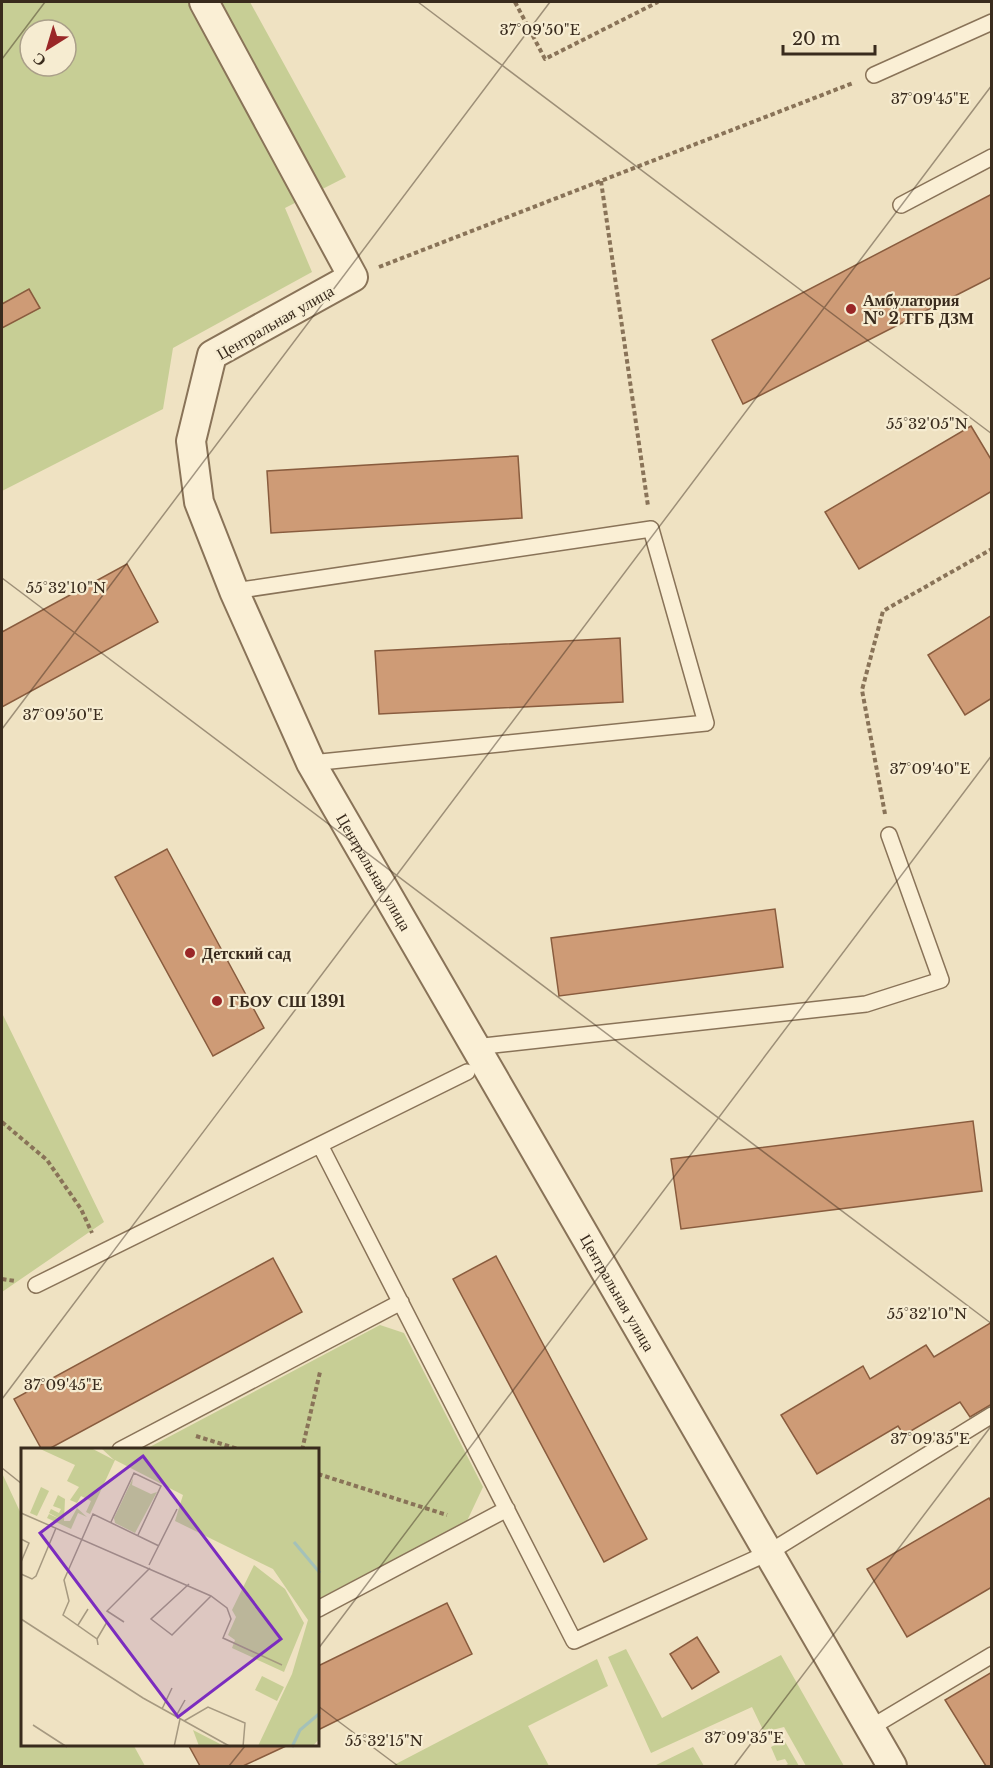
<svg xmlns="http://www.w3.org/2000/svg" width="993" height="1768" font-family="'Libre Baskerville',serif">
  <rect width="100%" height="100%" fill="#efe2c2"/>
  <path fill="#c7ce95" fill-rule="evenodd" d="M2,2h248l96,175 -61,31 27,64 -139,76 -10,61 -161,82zM30,30h36v36h-36z
    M2,1013l102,209 -102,70z
    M380,1325l24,8 79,154 -16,34 -149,78v-149h-174z
    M2,1473l20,43v230h112l11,20h-143z
    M626,1649l36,69 119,-63 63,111h-38l-22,-39 -20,5 -12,-25 -101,46 -43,-96z
    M597,1659l11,27 -80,40 21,40h-157z
    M784,1740l15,26h-15l4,-2 -3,-5 -8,2 -6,-14z
    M693,1747l11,19h-50z"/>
  <path fill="#ce9b76" stroke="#895c3e" stroke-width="1.5" d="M992,194v83l-249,127 -31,-64z
    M29,289l11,19 -38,20v-24z
    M971,426l21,35v30l-133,78 -34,-57z
    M518,456l4,62 -251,15 -4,-62z
    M127,564l31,58 -156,85v-75z
    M992,615v83l-27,17 -37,-60z
    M620,638l3,64 -244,12 -4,-63z
    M167,849l97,179 -51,28 -98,-179z
    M775,909l8,58 -224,29 -8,-58z
    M973,1121l9,70 -301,38 -10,-70z
    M496,1256l151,283 -43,23 -151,-283z
    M273,1258l29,54 -255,138h-5l-28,-51z
    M992,1322v82l-22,13 -10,-15 -56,33 -6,-9 -81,48 -36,-59 82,-49 7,13 56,-34 8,12z
    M989,1498l3,5v84l-85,50 -40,-68z
    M447,1603l25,51 -154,76v-64z
    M697,1637l22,35 -27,17 -22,-35z
    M992,1672v94h-6l-41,-66z
    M189,1746h97l-43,20h-43z"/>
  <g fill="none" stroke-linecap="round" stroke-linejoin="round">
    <defs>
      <path id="service" d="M874,75l118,-53
        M901,205l91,-48
        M234,591l417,-62 55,194 -395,40
        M475,1047l391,-43 75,-24 -52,-145
        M320,1145l254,496 194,-88 224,-138
        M36,1285l431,-213
        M120,1450l281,-148
        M318,1609l189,-100
        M870,1728l122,-73"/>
      <g id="minor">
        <path id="s1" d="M204,2l149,275 -141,78 -21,86 8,61 35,89 77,172 581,1003"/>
      </g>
    </defs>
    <use href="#service" stroke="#897358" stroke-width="18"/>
    <use href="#minor" stroke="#897358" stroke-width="32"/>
    <path stroke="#897358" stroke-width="4" stroke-dasharray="4.5 3" stroke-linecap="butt" d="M515,2l30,57 113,-57
      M601,181l47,325
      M379,267l474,-184
      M885,814l-23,-124 21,-79 109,-62
      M2,1122l45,38 34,49 11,24
      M2,1279l13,2
      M196,1436l45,14
      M302,1450l18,-78
      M318,1474l129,41"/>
    <use href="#service" stroke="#faefd5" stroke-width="15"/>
    <use href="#minor" stroke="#faefd5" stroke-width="28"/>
  </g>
  <path fill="none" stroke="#392b1d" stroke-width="1.5" stroke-opacity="0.45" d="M418,2l574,432M2,59l43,-57M2,578l990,746M2,729l548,-727M2,1399l990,-1314M2,1468l20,16M318,1649l674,-894M318,1706l80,60M229,1766l16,-20M734,1766l258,-341"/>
  <g fill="#9a2727" stroke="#f6ecd1" stroke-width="2">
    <circle cx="851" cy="309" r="6"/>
    <circle cx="190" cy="953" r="6"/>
    <circle cx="217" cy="1001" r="6"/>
  </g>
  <g text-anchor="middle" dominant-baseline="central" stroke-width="4.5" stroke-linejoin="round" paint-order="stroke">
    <g font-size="16" font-weight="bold" fill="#392b1d" stroke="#f6ecd1" text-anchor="start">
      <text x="863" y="300">Амбулатория<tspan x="863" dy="18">№ 2 ТГБ ДЗМ</tspan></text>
      <text x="202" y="953">Детский сад</text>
      <text x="229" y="1001">ГБОУ СШ 1391</text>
    </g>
    <g font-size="16" fill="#392b1d" stroke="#f6ecd1">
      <text transform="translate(275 322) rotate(-30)">Центральная улица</text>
      <text stroke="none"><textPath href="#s1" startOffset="1034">Центральная улица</textPath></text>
      <text stroke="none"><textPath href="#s1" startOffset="1520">Центральная улица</textPath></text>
    </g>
  </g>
  <g transform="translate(21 1448)">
    <rect width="298" height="298" fill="#efe2c2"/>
    <path d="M17,0h53l23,12 -13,-12h218l1,290 -7,8h-55l34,-72 16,-54 -35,-51 -98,-48 8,-26 -68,-35 -25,54 -4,-2 5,-11 -10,-5 -4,7 -7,-3 9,-13 -12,-6 8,-16zM112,30l-1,7 19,9 6,-2 -22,41 -20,-10 -1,-5zM20,39l8,4 -12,25 -7,-3zM37,47l7,4 -1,22h6l7,-13 10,9 -9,-4 -7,16 -24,-11 2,-4 11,5 -11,-6 2,-4 8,4 2,-4 -8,-3zM233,117l31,24 19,34 -20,49 -52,-24 3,-8 -7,-5 8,-18 -4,-7zM241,228l22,11 -7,14 -22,-11zM172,282l31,16h-25z" fill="#c7ce95"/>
    <path fill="none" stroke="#a4c1b9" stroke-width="3" d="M273,94l26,31M271,299l8,-17 20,-17"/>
    <path fill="none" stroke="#a69980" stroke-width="1.5" d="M0,65l190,83 16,12 4,11 -8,19 59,27M90,74l23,-49 27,13 -23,49M0,91l8,4 -8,19M128,117l28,-56M0,126l11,5 4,-3 20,-48M168,136l-38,35 21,16 39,-39M0,171l122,79 88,49M103,174l-17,-11 43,-43M57,177l10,-16M76,191l10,-17M77,197l-1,-6 -34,-24 6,-14 -5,-21 29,-66 66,32M141,261l10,-21M155,268l9,-16M163,273l24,-14 37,16 -2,24M12,277l34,22M153,299l6,-28"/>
    <path fill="#7b2cbf" fill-opacity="0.15" stroke="#7b2cbf" stroke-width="3" d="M122,8l138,183 -103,78 -138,-184z"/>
    <rect width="298" height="298" fill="none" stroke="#392b1d" stroke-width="3"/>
  </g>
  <g font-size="15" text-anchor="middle" fill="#392b1d" stroke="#f6ecd1" stroke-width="4.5" stroke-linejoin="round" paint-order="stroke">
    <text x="540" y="35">37°09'50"E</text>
    <text x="930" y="104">37°09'45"E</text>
    <text x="927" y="429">55°32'05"N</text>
    <text x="66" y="593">55°32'10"N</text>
    <text x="63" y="720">37°09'50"E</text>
    <text x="930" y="774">37°09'40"E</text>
    <text x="927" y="1319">55°32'10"N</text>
    <text x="63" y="1390">37°09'45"E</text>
    <text x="930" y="1444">37°09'35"E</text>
    <text x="744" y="1743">37°09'35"E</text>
    <text x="384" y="1746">55°32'15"N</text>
  </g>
  <rect width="993" height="1768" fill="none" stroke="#392b1d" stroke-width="6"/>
  <g transform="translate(48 48) rotate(217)"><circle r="28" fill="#f6ecd1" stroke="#aa9f89" stroke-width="1.5"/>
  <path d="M0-4.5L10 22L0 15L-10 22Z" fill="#9a2727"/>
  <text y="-9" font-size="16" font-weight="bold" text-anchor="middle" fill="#392b1d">С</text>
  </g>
  <path d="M783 45v9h92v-9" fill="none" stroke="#392b1d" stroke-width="3"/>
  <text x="792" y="45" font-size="18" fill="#392b1d" stroke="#f6ecd1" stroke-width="4.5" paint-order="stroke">20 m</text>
</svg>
